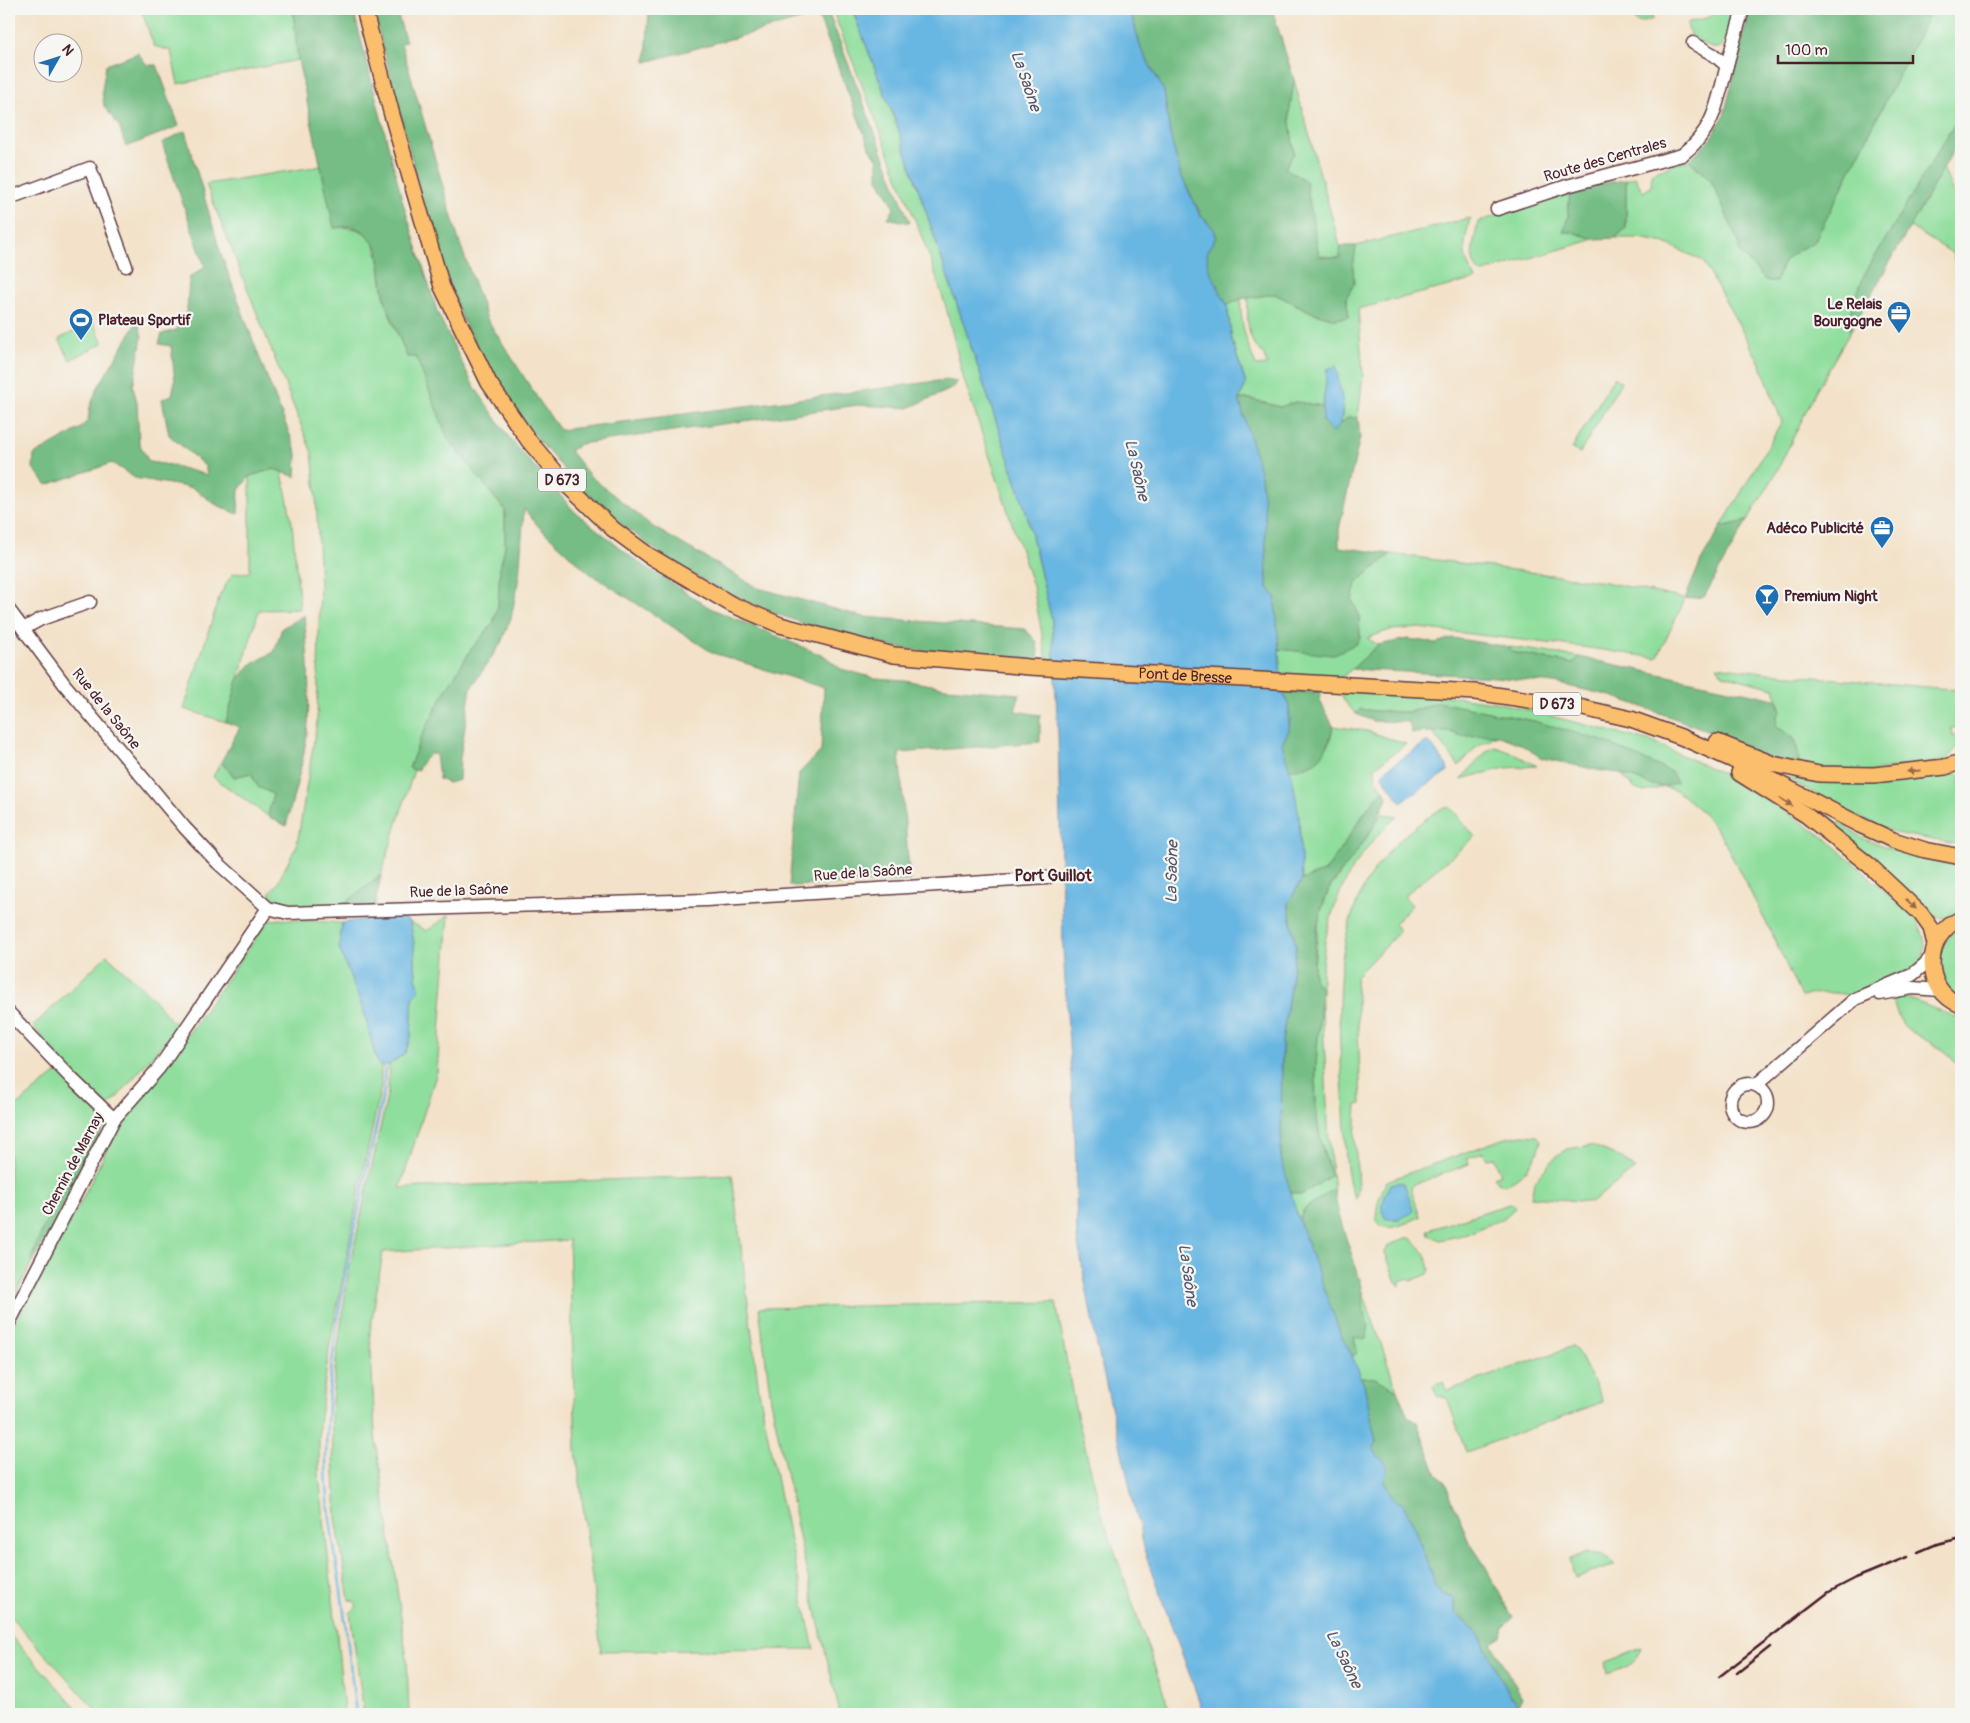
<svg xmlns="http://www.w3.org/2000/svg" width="1970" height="1723" font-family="Pangolin,sans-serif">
  <rect width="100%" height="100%" fill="#f6f6f2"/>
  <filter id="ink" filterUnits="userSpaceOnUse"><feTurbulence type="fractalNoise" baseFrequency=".02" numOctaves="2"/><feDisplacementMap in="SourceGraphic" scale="10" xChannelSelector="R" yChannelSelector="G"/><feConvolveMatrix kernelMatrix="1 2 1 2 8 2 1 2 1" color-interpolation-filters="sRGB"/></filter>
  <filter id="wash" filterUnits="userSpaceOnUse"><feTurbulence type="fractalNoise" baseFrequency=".0096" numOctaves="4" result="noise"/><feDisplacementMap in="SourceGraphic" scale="20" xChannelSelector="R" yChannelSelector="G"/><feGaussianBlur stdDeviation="1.12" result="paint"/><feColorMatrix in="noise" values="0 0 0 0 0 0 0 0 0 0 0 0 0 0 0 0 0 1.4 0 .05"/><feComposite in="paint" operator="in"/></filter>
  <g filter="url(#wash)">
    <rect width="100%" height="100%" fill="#f3e2c9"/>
    <path fill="#90de9d" stroke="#6d7e64" d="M141,9h152l5,51 -120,24 -7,-33 -17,-5z
      M832,9h20l45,116 129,386 26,110 2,40h-7l-14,-75 -69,-206 -18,-73 -16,-49z
      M1623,9h26l4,10 -15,4z
      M1721,9h13c-2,11 -3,42 -21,39 -7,-1 -15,-8 -22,-11l-4,-12 1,-2 22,-6z
      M1932,9h29v104l-97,162 -16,44 2,13 -34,59 -42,86 -27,44 -26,6 61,-105 -22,-59 -57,-102 -38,-18 -26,-5h-24l11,-10v-48l9,-3 8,15 8,-5 1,-15 37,-12 22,20 28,63v8l26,29 11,2c8,-28 15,-27 39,-41z
      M1294,80l46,166v12l-21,-2 -3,-18 -31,-70 9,-15 -5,-39z
      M321,166l13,62c53,-5 42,36 51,71 5,20 15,39 22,58l9,-1 76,139 13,15v37l-5,21 -2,37 -5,18 -23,28 -61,117 5,2 -33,105 -39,31 -54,-2 -14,-5 -5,-6 8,-9 20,-39 20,-123 3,-136 -4,-93 -4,-40 -106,-269z
      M1943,168l18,44v67l-9,-26 -42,-26z
      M1570,190l-2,27 -5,15h9l23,7 -115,34c-14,-16 -5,-32 -2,-51z
      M1470,218c-6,28 -10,37 6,61l-118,30 5,66 -5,43 -10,-1 -7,6 2,-18 -16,-36 -1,17 -4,20 -26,-4 -16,5 -29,-8h-12l7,-15 -14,-43 -5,-36 14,-6c-2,23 7,46 15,67l11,-1 -4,-12c-17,-10 -16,-37 -15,-55l27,-4 36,18 24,7 14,-2 -3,-19 8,-14 -1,-16 3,-22z
      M93,322l10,21 -33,17 -11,-21z
      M1614,377l7,5 -41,71 -8,-4z
      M274,469l8,3 10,51 8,86 -41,1 -33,112 -42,-13 36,-114 12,-21 18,-2v-96z
      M1391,554l214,28 80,17 -28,59 -75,-11 -163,-19 -29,2 -23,8 11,7c-15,14 -45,44 -65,47 -10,2 -21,-1 -31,-2l-4,-41 5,1 77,-12 -1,-23 -7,-15 4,-17z
      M1509,647l70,10 -6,7 -61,-12z
      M1717,666l52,7 192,17v37l-10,1 1,7h9v8l-16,18 -77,11 -69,-4c-1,-22 -1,-31 -23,-41l1,-10 4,-6 -7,-23 -51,-13z
      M1339,690l103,5 58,8 152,39 81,36 46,29 49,33 85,76c7,9 12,20 12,32 0,26 -42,31 -61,40 -4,2 -8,5 -13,8 -18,-5 -32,-4 -50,1l-28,-61 -51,-99 -10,-13 -12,-14 -24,-20 -12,-3 -19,5 -10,-3 -15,-16 31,12 -117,-64 -96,-19 -28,10 -35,-1 -14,-2 -5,5 -11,-12z
      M1333,726l34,5 39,13 -31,23 1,13 8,10 -13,13 -45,68 -24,9c-3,-37 -1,-75 -14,-110l22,-4 20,-25z
      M1447,731l15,5 35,-1 -21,12 -17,19 -27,-34z
      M1495,747l18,6 24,13 -32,2 -44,11 26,-28z
      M221,762l13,15 17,-4 7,14 15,7 -5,22 -55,-39z
      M1953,772l8,3v70l-66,-12 -32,-14 -77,-41 71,6 32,-2z
      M1769,786l68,36 27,17 45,16 52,12v46c-11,7 -21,6 -33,1z
      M1444,807l7,1 24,29 -71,59 8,9 -18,19 6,7 -44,45 5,128 -4,1 -2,33 3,50 -2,11c-12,-16 -11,-68 -12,-89 -8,-124 -21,-231 100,-303z
      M1382,814l16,2c-40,33 -67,82 -74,133 -5,36 -1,74 1,110 2,44 3,87 9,130l-30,20 -5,12 -9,-29 11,3 31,-20c-26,-58 -14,-125 -10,-187l-8,-7v-14l5,-49 10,-29 34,-46z
      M449,915l-12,157 -37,116 332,-13 27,216 19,96 36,162 -213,2 -25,-201 -7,-210 -186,12 -13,80 5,101 32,227 2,54h-45l-14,-101 7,-7 -3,-5 -5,-1 -13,-82 -5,-106 5,-51 12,-86 40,-183 1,-27 16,-12 6,-16 2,-40 6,-6 -3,-14 -2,-34 -4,-21 17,9z
      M279,919l63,4 -3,25 25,64 13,51 4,3v21l-22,105 -30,157 -10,76v50l18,160 7,79h-244l-91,-99v-281l70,-129 41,-81 42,-53 106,-150z
      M1961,927v73c-4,-3 -10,-5 -13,-9 -18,-23 -10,-50 13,-64z
      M107,955l42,39 28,33 -62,73 -6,5c-26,-15 -57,-55 -76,-79z
      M1902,996l59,23v50l-16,-18 -35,-20 -6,-5 -5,-8 -7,-18z
      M58,1072c17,16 37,31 47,53l-50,81 -21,44 -3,14 -22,43v-195z
      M1522,1135l15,1 4,4c-4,21 -17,36 -37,45l-7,-3 -3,-5 7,-3 -7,-16 -7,1 -4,-7 -16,6 2,6 -56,21 -2,3 9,29c-8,3 -18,9 -27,10 -29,4 -13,-33 -6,-46l118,-43z
      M1590,1145c17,6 32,12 45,24l-43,33 -61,-5 3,-15 22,-26 12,-7z
      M1509,1204h4l2,4 -11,10 -37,16 -27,6 -11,-5 -1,-5z
      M1405,1238h5c11,8 18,18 20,32l-2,4 -17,7 -2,-3 -9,3v5l-4,-4 -11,-30 3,-6z
      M1362,1289l35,101 -22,-12 -14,-1 -9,-21 5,-3 -3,-17 10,-17z
      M1056,1302l18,101 28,112 69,199h-331l-36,-154 -33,-160 -12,-92z
      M1573,1346l8,11 22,45 -137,50 -19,-54 -10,-2 -4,-10 3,-3 7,-1 4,9z
      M1587,1552l16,3 12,10 -40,13 -6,-18z
      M9,1634l73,80h-73z
      M1642,1648c-5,17 -18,20 -34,26l-2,-12z"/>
    <path fill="#74bd84" stroke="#5f6e58" d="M293,9h60l50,194 35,111 34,69 38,56 65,73 59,47 76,49 116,49 15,12 34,9 29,2 42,8 74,6 -5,17 25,4v27l-141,11 11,128 -121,5 10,-113 22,-22 3,-63 -111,-35 -125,-81 -49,-45 -15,-18 -5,68 -8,41 -10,25 -30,45 -11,70 -1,22 -11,3 -9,-4 -3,-25h-6l-7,7 -6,10 -8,-3 11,-29 24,-46 26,-42 23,-28 5,-18 2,-37 5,-21v-37l-57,-71 -32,-82h-9l-22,-57 -7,-51 -15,-18 -13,-5 -16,2 -36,-168z
      M373,9h23l10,33 -5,1 58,198 28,78 53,83 20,28 385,-50 13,2 -9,8 -41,18 -50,-3 -278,39 -10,7 20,25 63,51 105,61 106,29 161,12 12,13 2,19c-55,-5 -111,-6 -165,-18 -49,-11 -97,-27 -142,-48 -116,-54 -225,-169 -274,-287 -19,-48 -33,-99 -46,-149 -13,-50 -26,-100 -39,-150z
      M649,9h178l83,214 -22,-5 6,-9 -3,-9 -13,-21v-19l-9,-14 -51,-131 -172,47z
      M1130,9h142l22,71 -5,34 5,39 -9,15 21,13 13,75 21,2v-12h16l-3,22 1,16 -8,14 3,19 -14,2 -24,-7 -36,-18 -34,5 -14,6 -19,-37 -1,-17 9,-14 -2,-8 -13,-14 -21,-42 -10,-38 -6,-44 -23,-42z
      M1750,9h182l-117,232c-24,14 -31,13 -39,41l-11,-2 -26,-29v-8l-28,-63 -22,-20 20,-19 15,-25z
      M138,53l9,12h10l22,61 -53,21 -7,-21 -15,-20 -2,-16 4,-25z
      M1961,113v24l-111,195 -2,-13 16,-44z
      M185,131l36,123 40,108 36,91 -1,24 -22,-8 -24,7 -11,14 -1,24 -23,-10 -22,-16 -58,-10 -23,-15 -65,22 -14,-17 1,-13 47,-27 7,-8 2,-13 7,-18 41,-69 4,17 -9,50 4,15 2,41 10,19 21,3 37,10 -2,-9 -36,-31 -7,-36 10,-4 3,-14 -4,-35 -12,-2 3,-10 14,-4 11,-19 2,-33 16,-11 -43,-124z
      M1626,180v48l-11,10 -20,1 -23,-7h-9l5,-15 2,-27 7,-3z
      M1239,399h12l29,8 16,-5 26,4 1,16 10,9 15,-14 10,1 2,19 -21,92v18l52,7 -35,29 -4,17 7,15 1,23 -4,6 -24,11 -54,-6 -3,-52 -8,-11 -2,-71z
      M1747,521l-43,76 -19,2 16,-38 20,-34z
      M304,615c4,37 6,73 4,109 -3,34 -14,69 -22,102l-18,-10 5,-22 -15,-7 -7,-14 -17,4 -13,-15 19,-35 -14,-5 12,-42 12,-15 24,-13 8,-24z
      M1452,638l57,9 3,5 61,12 6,-7 197,42 5,12 -4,6 -1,10c22,10 22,19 23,41l-35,-10 -60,-29 -92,-33 -58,-13 -58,-6 -144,-8 26,-24 30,-6 28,4z
      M1282,690l28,3 11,-2 -1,10 13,25c-8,32 -12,38 -45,44l-6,-27c11,-19 10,-33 0,-53z
      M1438,702l96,19 69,20 68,31 6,10 -13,5 -13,-2 -31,-12 -18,-2 -60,-13 -22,-14 -23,-9 -35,1 -15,-5 -35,2 -3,-11 -36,-1 -17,-7 4,-5 15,2 35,1z
      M1384,790l3,7c-9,26 -25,47 -41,69 -6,8 -14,16 -18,25 -12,27 -15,61 -14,90l8,6c-4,63 -17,130 10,188l-31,20 -11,-3 -9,-34 1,-116 14,-95 -8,-44 14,-23 24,-9 45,-68z
      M381,875l-6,31h-33z
      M105,1125l-58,114 -16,25c11,-49 46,-98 74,-139z
      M1334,1189c4,34 19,65 28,98 3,13 -1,27 7,39l-3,13 -12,-2 3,16 -5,3 -11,-20 -42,-115 5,-12z
      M1361,1377l14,1 22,12 11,27 9,5 20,53 7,5 24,60 14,21 31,57 -9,8 -2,11 -10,6 30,54 -5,10 -22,-40 -15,-31 -24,-23 -2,-15 -10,-3 -8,-7 -24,-67 -9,-17 -10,-5 -5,-9 -15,-43 3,-5z"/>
    <path fill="#68b6e2" stroke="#596a86" d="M852,9h278l11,40 23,42 6,44 10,38 20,42 14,14 2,8 -9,14 1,16 19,38 5,36 14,43 -7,15 22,77 4,39 2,71 8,11 7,93 7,16v24l-7,13 12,43 5,30 3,64 -14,23 8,44 -14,95 -1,116 18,63 42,114 11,21 12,28 12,58 -3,5c4,14 21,13 11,32l9,20 10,5 9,17 24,67 8,7 10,3 2,15 24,23 15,31 26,47h-317l-58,-158 -49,-210 -20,-108 -2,-99 -12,-190 -5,-215 -6,-113 -26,-110 -129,-386z
      M1336,366l7,39 -2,18 -8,9 -10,-10c-1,-18 3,-35 4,-53z
      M1426,742l4,1 17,23 1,5 -47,31 -19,-26 2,-5z
      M394,914l16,8 4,21 2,34 3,10v4l-6,6 -2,40 -6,16 -16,12 -8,1 -4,-3 -13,-51 -25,-64 3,-25z
      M1397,1182l7,1 9,26 -1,4 -13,6h-13c-7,-11 -1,-24 4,-35z"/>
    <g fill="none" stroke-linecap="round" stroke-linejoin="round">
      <path stroke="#68b6e2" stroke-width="2.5" d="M356,1714c-5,-41 -9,-82 -15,-124 -7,-43 -15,-87 -15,-131 0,-125 33,-248 58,-369l1,-24"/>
    </g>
  </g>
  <g filter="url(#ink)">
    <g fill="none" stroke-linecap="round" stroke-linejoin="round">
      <defs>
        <path id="minor" d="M1693,43l21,12 13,11
          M9,198l81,-30 36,98
          M1497,209l70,-23 115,-31c33,-26 35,-52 45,-90 5,-19 11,-38 16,-56
          M9,610l56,75 120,143 33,35 50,45 20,5 418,-13 341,-22
          M23,629l18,-10 49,-17
          M1880,994l32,-6 29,2
          M9,1013l63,66 42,40
          M1730 1103a19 19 0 1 1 38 0a19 19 0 1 1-38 0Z
          M1756,1085l99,-86 57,-24 13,-11 7,-8
          M9,1323l105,-204 45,-51 109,-160"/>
        <g id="major">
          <path id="s1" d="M364,9l28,106 50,172 47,96 40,58 36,42 48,46 35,26 83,49 49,21 114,30 135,12 446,25 108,16 48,11 50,18 52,23 127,65 33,15 32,10 36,7"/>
          <path d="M1717,742l56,22 46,10 55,1 71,-8 16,-5"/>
          <path d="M1739,773l67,42 63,50 52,49 10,14 4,16"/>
          <path d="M1961,919c-38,15 -39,72 0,86"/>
        </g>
      </defs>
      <use href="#minor" stroke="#633c43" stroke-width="15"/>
      <use href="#major" stroke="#633c43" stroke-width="18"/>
      <use href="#minor" stroke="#fff" stroke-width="12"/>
      <use href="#major" stroke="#fabe6d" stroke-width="15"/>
      <path stroke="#4a1f2b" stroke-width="2.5" d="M1918,1552l19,-8 24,-6
        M1737,1673l33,-26
        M1720,1676l109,-84 27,-14 51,-21"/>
    </g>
    <defs><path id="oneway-solid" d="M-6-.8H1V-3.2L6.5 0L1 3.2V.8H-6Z" transform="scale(1.25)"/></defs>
    <g fill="#996749">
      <use href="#oneway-solid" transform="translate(1914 771) rotate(174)"/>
      <use href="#oneway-solid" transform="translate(1786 802) rotate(33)"/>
      <use href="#oneway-solid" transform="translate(1911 904) rotate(44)"/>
    </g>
  </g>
  <defs>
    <symbol id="office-pin" viewBox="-11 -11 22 30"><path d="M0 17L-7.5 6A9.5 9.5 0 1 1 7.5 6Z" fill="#1f6fb2" stroke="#f6f6f2"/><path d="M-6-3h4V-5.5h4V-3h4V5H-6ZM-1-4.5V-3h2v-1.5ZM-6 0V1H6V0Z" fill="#fff"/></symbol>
    <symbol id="stadium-pin" viewBox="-11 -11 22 30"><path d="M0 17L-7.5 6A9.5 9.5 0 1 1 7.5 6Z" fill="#1f6fb2" stroke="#f6f6f2"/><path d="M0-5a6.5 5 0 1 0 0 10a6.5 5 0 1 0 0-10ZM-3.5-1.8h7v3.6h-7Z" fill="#fff"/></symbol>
    <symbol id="bar-pin" viewBox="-11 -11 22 30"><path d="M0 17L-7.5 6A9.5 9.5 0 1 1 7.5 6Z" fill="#1f6fb2" stroke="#f6f6f2"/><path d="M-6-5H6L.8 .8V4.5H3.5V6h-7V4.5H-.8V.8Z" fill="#fff"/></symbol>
  </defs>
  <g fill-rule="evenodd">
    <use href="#office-pin" x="1885" y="299" width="28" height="38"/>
    <use href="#stadium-pin" x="67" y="306" width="28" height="38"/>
    <use href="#office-pin" x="1868" y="514" width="28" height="38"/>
    <use href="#bar-pin" x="1753" y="582" width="28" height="38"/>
  </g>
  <g text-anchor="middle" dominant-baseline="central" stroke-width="4.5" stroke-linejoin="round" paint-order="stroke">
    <g fill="#f6f6f2" stroke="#7e6067" stroke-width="1">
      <rect x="538" y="468.5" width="48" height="23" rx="4"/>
      <rect x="1533" y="692.5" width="48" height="23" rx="4"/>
    </g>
    <g font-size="14" font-weight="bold" fill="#4a1f2b">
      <text x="562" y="480">D 673</text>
      <text x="1557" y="704">D 673</text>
    </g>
    <g font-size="15" fill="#4a1f2b" stroke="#f6f6f2">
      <text transform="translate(1605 160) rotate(-16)">Route des Centrales</text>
      <text stroke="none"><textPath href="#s1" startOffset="1191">Pont de Bresse</textPath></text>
      <text transform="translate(106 709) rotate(51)">Rue de la Saône</text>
      <text transform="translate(863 873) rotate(-4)">Rue de la Saône</text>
      <text transform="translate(459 891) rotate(-2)">Rue de la Saône</text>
      <text transform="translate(73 1164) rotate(-62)">Chemin de Marnay</text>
    </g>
    <g font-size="15" font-weight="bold" fill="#4a1f2b" stroke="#f6f6f2" text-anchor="end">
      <text x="1882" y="304">Le Relais<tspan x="1882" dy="17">Bourgogne</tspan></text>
      <text x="98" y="320" text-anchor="start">Plateau Sportif</text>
      <text x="1864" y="528">Adéco Publicité</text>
      <text x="1784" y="596" text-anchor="start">Premium Night</text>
    </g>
    <g font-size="16" font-style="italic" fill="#54546b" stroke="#f6f6f2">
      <text transform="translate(1026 81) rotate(71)">La Saône</text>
      <text transform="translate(1137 470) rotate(77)">La Saône</text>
      <text transform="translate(1172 872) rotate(-89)">La Saône</text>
      <text transform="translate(1188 1275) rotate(82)">La Saône</text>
      <text transform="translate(1344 1659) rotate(64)">La Saône</text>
    </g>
    <g font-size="16" font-weight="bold" fill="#4a1f2b" stroke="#f6f6f2">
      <text x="1053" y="876">Port Guillot</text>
    </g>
  </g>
  <rect width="1970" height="1723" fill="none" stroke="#f6f6f2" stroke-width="30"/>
  <g transform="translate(58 58) rotate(51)"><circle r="24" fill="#f6f6f2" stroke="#b1a0a2"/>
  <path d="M0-4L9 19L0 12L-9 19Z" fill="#1f6fb2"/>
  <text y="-8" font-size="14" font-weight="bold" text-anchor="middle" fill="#4a1f2b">N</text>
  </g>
  <path d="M1778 55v8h135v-8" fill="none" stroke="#4a1f2b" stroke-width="2.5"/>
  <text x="1785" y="55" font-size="15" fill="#4a1f2b" stroke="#f6f6f2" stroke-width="4" paint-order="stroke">100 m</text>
</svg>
